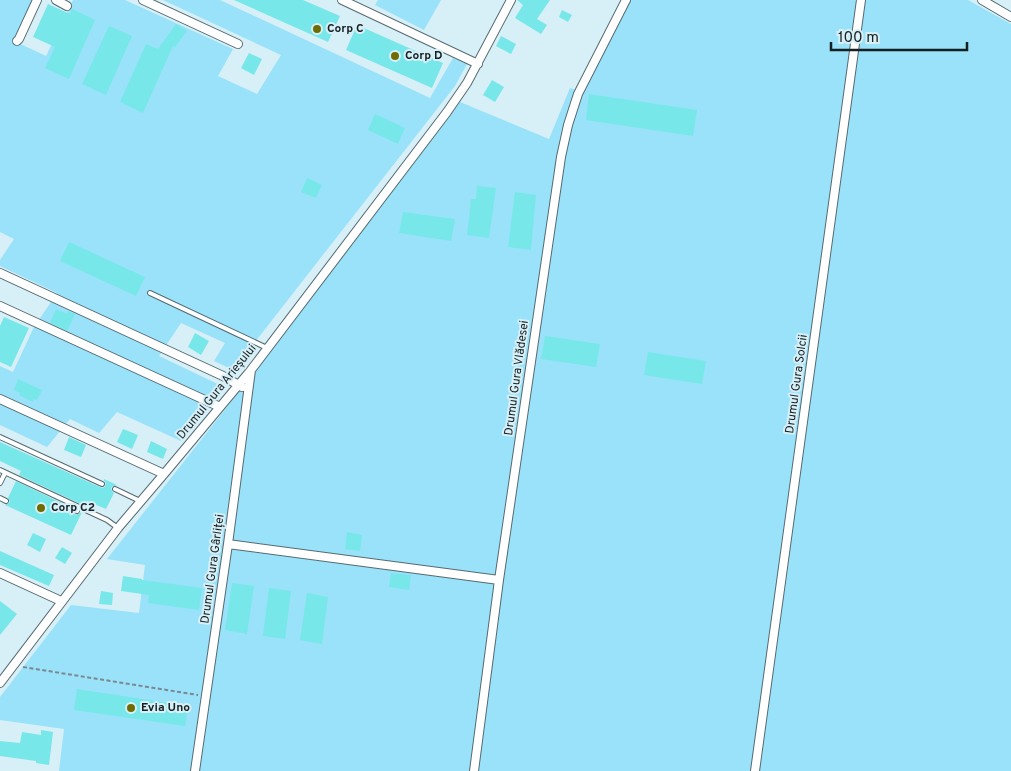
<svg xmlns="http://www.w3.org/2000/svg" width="1011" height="771" font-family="Overpass,sans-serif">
  <rect width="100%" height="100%" fill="#d7eff6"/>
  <path fill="#99e2fa" d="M0,0h33l-19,41 32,15 27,-56h52l108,49 -15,27 39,18 24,-39 -118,-55h57l210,98 23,-40 14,6 -12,22 -222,284 -19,-9 11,-18 -44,-20 -22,33 63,30 -41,55 -64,-29 -18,21 -29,-14 -23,28 -47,-22v-59l13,6 21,-45 23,-34 -57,-27v-6l14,-21 -14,-7z
    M378,0h63l-17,30 -49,-25z
    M630,0h338l43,24v747h-952l5,-42 -64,-9v-23l71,-92 68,8 6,-48 -38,-6 146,-185 207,-272 89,37 21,-51 6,2 28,-57 7,4z"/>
  <path fill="#78e7e9" d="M234,0h69l37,16 -12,26z
    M517,0h33l-13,19 10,6 -6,9 -26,-16 8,-13z
    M48,4l22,10 2,-5 23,11 -26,59 -24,-11 10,-21 -22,-10z
    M562,10l10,5 -4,7 -9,-5z
    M176,24l11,7 -12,16 -2,-1 -30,67 -23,-11 26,-58 12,5z
    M357,25l86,38 -11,25 -86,-38z
    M109,26l23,10 -26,59 -24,-11z
    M501,36l15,8 -5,10 -15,-8z
    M249,53l13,6 -8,16 -13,-7z
    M492,80l12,7 -9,15 -12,-7z
    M589,94l108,16 -4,26 -107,-16z
    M375,114l30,14 -7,16 -30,-14z
    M307,178l15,7 -6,13 -15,-6z
    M477,186l19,2 -7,50 -22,-3 4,-36h5z
    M515,192l21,3 -5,55 -23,-3z
    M403,212l52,7 -4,22 -52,-8z
    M69,242l76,35 -9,19 -76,-35z
    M56,309l11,5 1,-3 7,3 -8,17 -17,-8z
    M4,317l25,11 -18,39 -11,-5v-36z
    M195,333l14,8 -8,14 -13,-8z
    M545,336l55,8 -4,23 -55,-8z
    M648,352l58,9 -4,23 -58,-9z
    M18,379l24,11 -5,10 -3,-1 -1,3 -14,-7 1,-2 -6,-3z
    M123,429l15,6 -6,14 -15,-7z
    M69,437l17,8 -5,12 -17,-7z
    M151,441l16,8 -4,10 -16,-7z
    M0,442l100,45 3,1 2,-2 1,-3 -2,-2v-2l13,6 -4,1 -2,2 1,3 2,2 -8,16 -19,-8 -2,5 -66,-31 2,-4 -21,-10z
    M16,481l58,28 -1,3 3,3 6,-3 -11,23 -66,-30 5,-3 -2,-4z
    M347,532l15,3 -2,16 -15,-2z
    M33,533l13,6 -6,13 -13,-7z
    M62,547l10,6 -7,11 -10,-6z
    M0,551l54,24 -5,11 -49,-21z
    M391,573l20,2 -2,15 -20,-3z
    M123,576l19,3v1l60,8 -3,22 -51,-7 1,-8 -28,-4z
    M232,583l22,3 -7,48 -22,-4z
    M269,588l22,3 -6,48 -22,-3z
    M101,591l12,2 -1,12 -13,-1z
    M307,593l21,4 -6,47 -22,-4z
    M0,601l17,13 -17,21z
    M77,689l111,17 -3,20 -111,-16z
    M41,730l12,2 -4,33 -13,-2v-2l-36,-5v-15l20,2 2,-11 19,3z"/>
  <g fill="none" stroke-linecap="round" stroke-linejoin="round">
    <defs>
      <path id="service" d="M150,293l117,55
        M0,437l102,47
        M0,470l79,37 -2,4
        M0,483l5,-10
        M115,489l25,12
        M0,498l6,3
        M79,507l28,13 11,8"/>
      <path id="minor" d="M56,0l11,6
        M143,0l95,44
        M342,0l136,64
        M982,0l29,17
        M17,41l2,-2 18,-39
        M0,273l223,103 19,11
        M0,306l220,101
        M0,399l164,75
        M228,544l271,36
        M0,573l61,28
        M0,683l118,-155 46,-54 87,-104 196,-258 20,-29 44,-83
        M195,771l33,-227 23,-174
        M474,771l25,-191 62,-423 7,-32 10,-31 48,-94
        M755,771l106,-771"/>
    </defs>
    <use href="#service" stroke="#556a71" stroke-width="6"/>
    <use href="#minor" stroke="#556a71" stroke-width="10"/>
    <path stroke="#79898f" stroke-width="2" stroke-dasharray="4 2.5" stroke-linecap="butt" d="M23,667l175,28"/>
    <use href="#service" stroke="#fff" stroke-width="4"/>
    <use href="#minor" stroke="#fff" stroke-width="8"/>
  </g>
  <g fill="#706a03" stroke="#d7eff6" stroke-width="2">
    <circle cx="317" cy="29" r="5"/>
    <circle cx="395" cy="56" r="5"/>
    <circle cx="41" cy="508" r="5"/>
    <circle cx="131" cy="708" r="5"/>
  </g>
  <g text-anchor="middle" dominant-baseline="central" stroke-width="4" stroke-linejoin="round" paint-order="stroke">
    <g font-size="12" font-weight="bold" fill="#161f22" stroke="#d7eff6" text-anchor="start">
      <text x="327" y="29">Corp C</text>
      <text x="405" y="56">Corp D</text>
      <text x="51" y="508">Corp C2</text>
      <text x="141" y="708">Evia Uno</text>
    </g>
    <g font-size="12" fill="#161f22" stroke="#d7eff6">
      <text transform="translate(517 378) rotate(-82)">Drumul Gura Vlădesei</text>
      <text transform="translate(797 384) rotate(-82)">Drumul Gura Solcii</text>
      <text transform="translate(217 392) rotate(-51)">Drumul Gura Arieșului</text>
      <text transform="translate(213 569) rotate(-82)">Drumul Gura Gârliței</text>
    </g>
  </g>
  <path d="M831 42v8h136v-8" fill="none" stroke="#161f22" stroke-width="2.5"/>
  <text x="838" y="42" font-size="15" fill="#161f22" stroke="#d7eff6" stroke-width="4" paint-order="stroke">100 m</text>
</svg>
